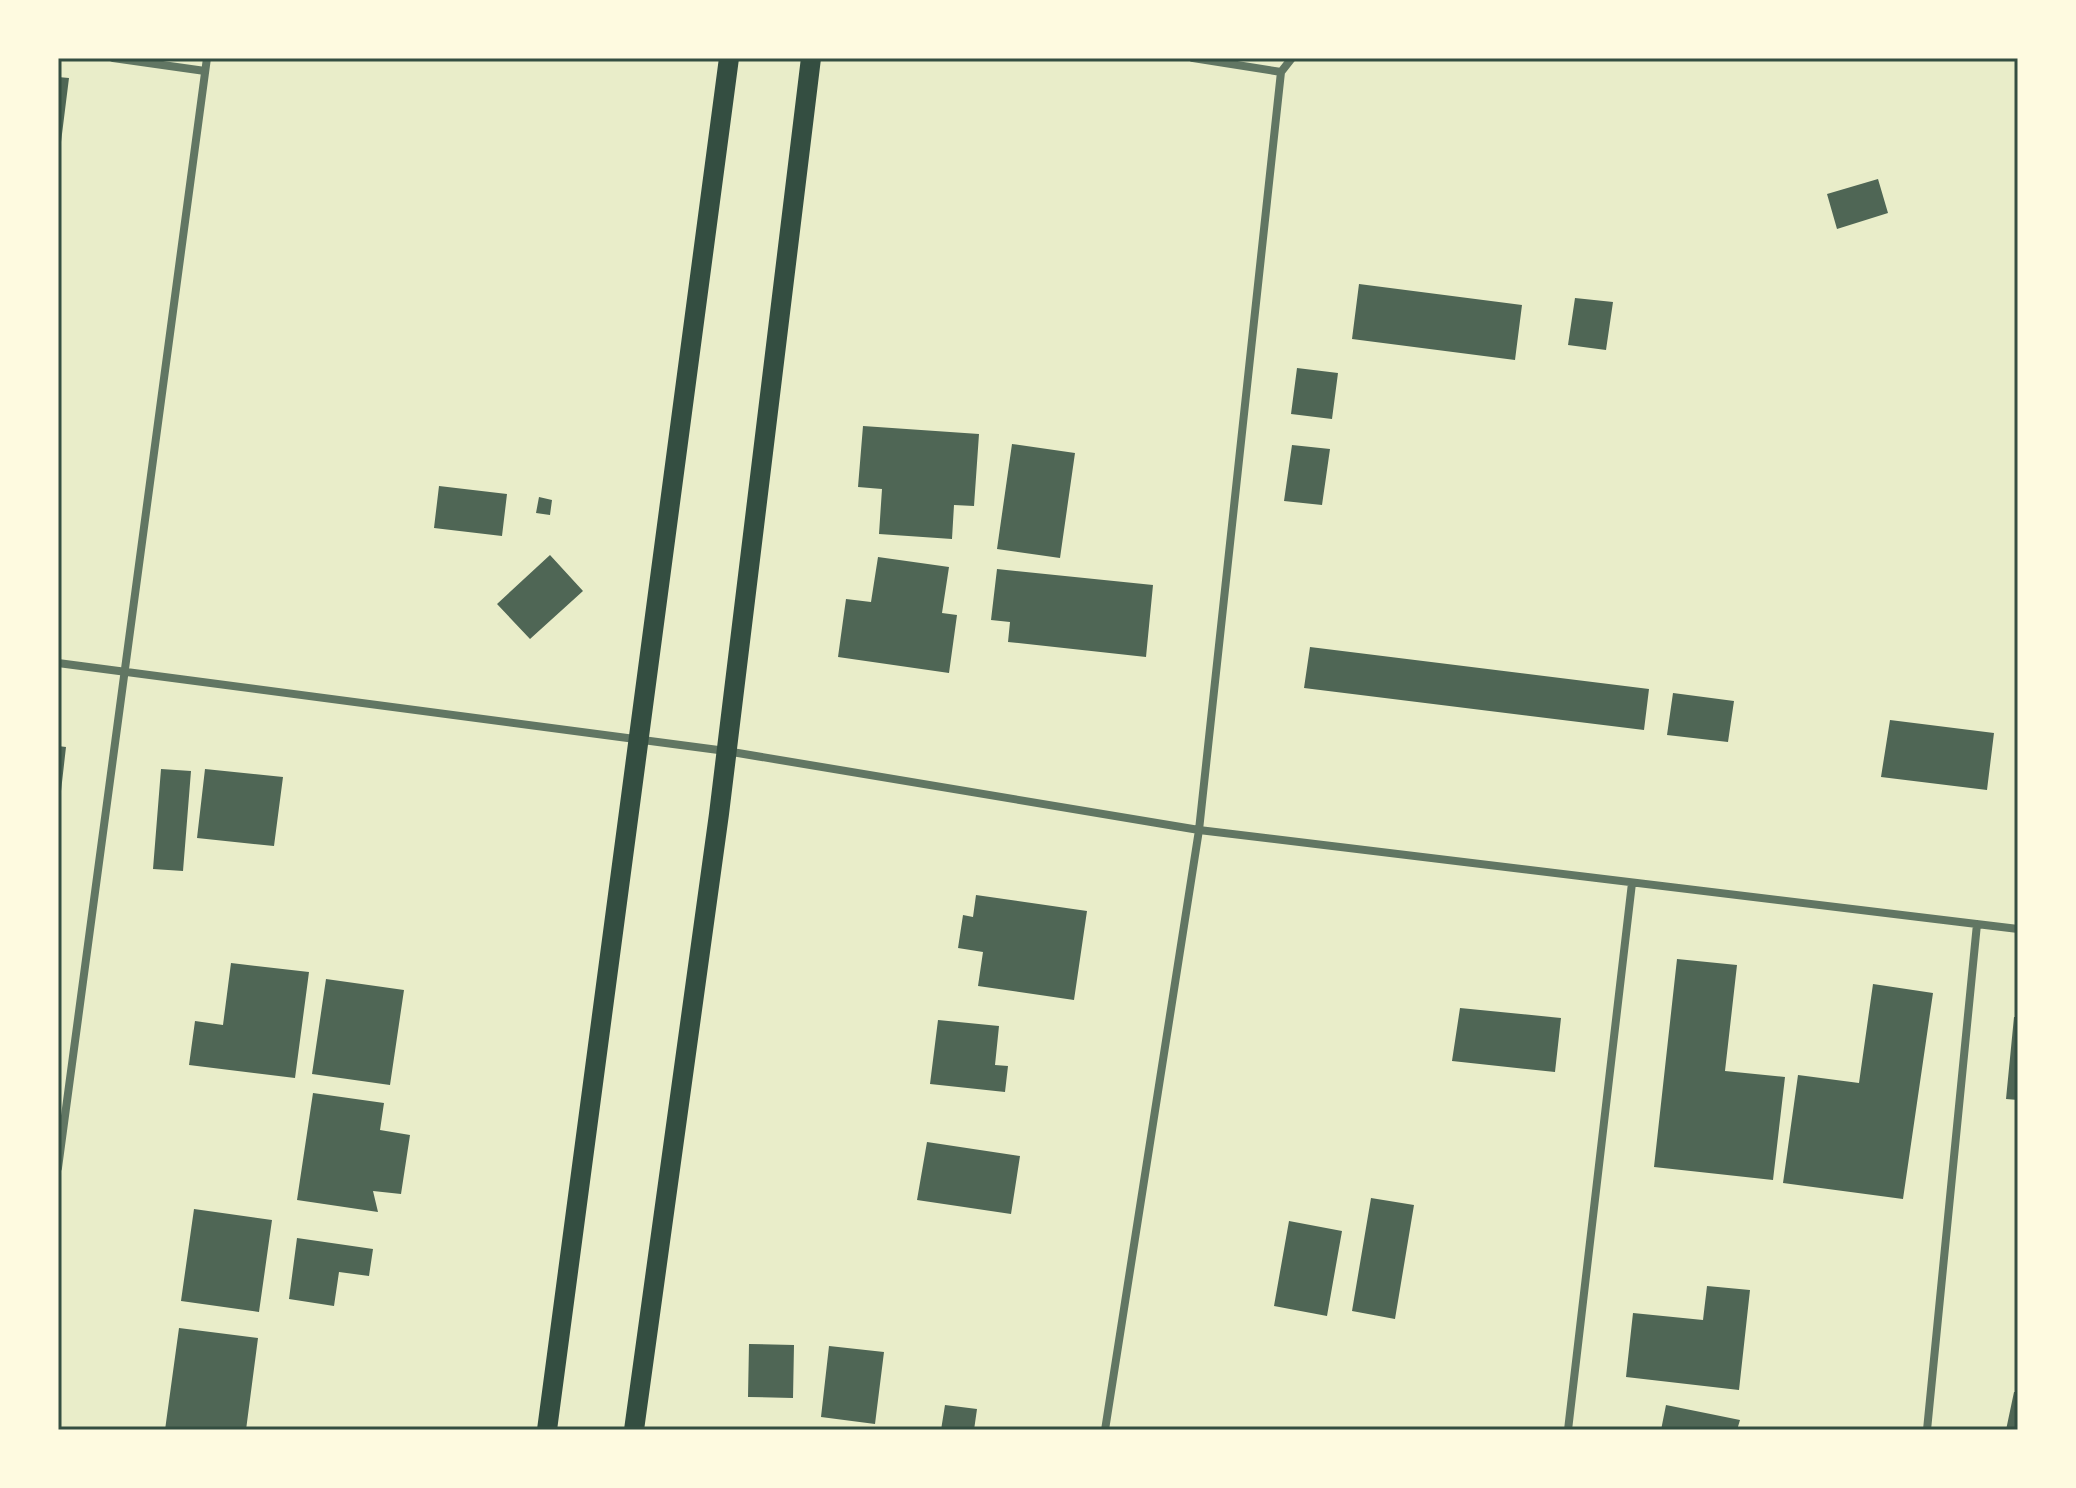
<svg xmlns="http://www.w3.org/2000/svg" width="2076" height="1488" font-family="Jost,sans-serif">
  <rect width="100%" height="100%" fill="#e9edc9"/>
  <path fill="#4f6655" d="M58,77l11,1 -9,72h-2z
    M1878,179l10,34 -51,16 -10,-35z
    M1359,284l163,21 -7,55 -163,-21z
    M1575,298l38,4 -7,48 -38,-5z
    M1297,368l41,5 -6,46 -41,-5z
    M863,426l116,8 -5,72 -20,-1 -2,34 -73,-5 3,-45 -24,-2z
    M1012,444l63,9 -15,105 -63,-9z
    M1292,445l38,4 -8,56 -38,-4z
    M439,486l68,8 -5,42 -68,-8z
    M539,497l13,3 -2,15 -14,-2z
    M550,555l33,36 -53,48 -33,-35z
    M878,557l71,10 -7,46 15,2 -8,58 -111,-16 8,-58 25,3z
    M997,569l156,16 -7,72 -138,-15 2,-20 -19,-2z
    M1310,647l339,42 -5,41 -340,-42z
    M1673,693l61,8 -6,41 -61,-7z
    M1890,720l104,13 -7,57 -106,-13z
    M58,746l8,1 -6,53h-2z
    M161,769l30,2 -8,100 -30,-2z
    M205,769l78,8 -9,69 -77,-8z
    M976,895l111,16 -13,89 -96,-14 5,-34 -25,-4 5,-33 10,2z
    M1677,959l60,6 -12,106 60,6 -12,103 -119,-13z
    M231,963l78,9 -14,106 -106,-13 6,-44 28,4z
    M326,979l78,11 -14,95 -78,-11z
    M1873,984l60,9 -30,206 -120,-16 15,-108 61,8z
    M1460,1008l101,10 -6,54 -103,-11z
    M2014,1017h4v83l-12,-1z
    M938,1020l61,6 -4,39 13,1 -3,26 -75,-8z
    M313,1093l71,10 -4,27 30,5 -9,59 -28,-3 5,21 -81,-12z
    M927,1142l93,14 -9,58 -94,-14z
    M1371,1198l43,7 -19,114 -43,-8z
    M194,1209l78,11 -13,92 -78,-11z
    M1289,1221l53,10 -15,85 -53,-10z
    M297,1238l76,11 -4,27 -30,-4 -5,34 -45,-7z
    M1707,1286l43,4 -11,100 -113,-13 7,-64 70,7z
    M179,1328l79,10 -12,92h-81z
    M749,1344l45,1 -1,53 -45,-1z
    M829,1346l55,6 -9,72 -54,-7z
    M2014,1392h4v38h-12z
    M945,1405l32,4 -3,21h-33z
    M1666,1405l74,15 -3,10h-76z"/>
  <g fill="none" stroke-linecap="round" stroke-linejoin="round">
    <path stroke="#617663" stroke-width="8" d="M113,58l92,13
      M1193,58l88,14
      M58,663l668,88 473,79 819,99
      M58,1168l149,-1110
      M1105,1430l94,-600 82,-758 11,-14
      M1568,1430l64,-547
      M1927,1430l50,-506"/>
    <path stroke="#344e41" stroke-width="20" d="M547,1430l182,-1372
      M634,1430l85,-616 92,-756"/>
  </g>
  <rect width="2076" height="1488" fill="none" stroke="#fefae0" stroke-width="120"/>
  <rect x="60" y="60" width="1956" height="1368" fill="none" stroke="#344e41" stroke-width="3"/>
</svg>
